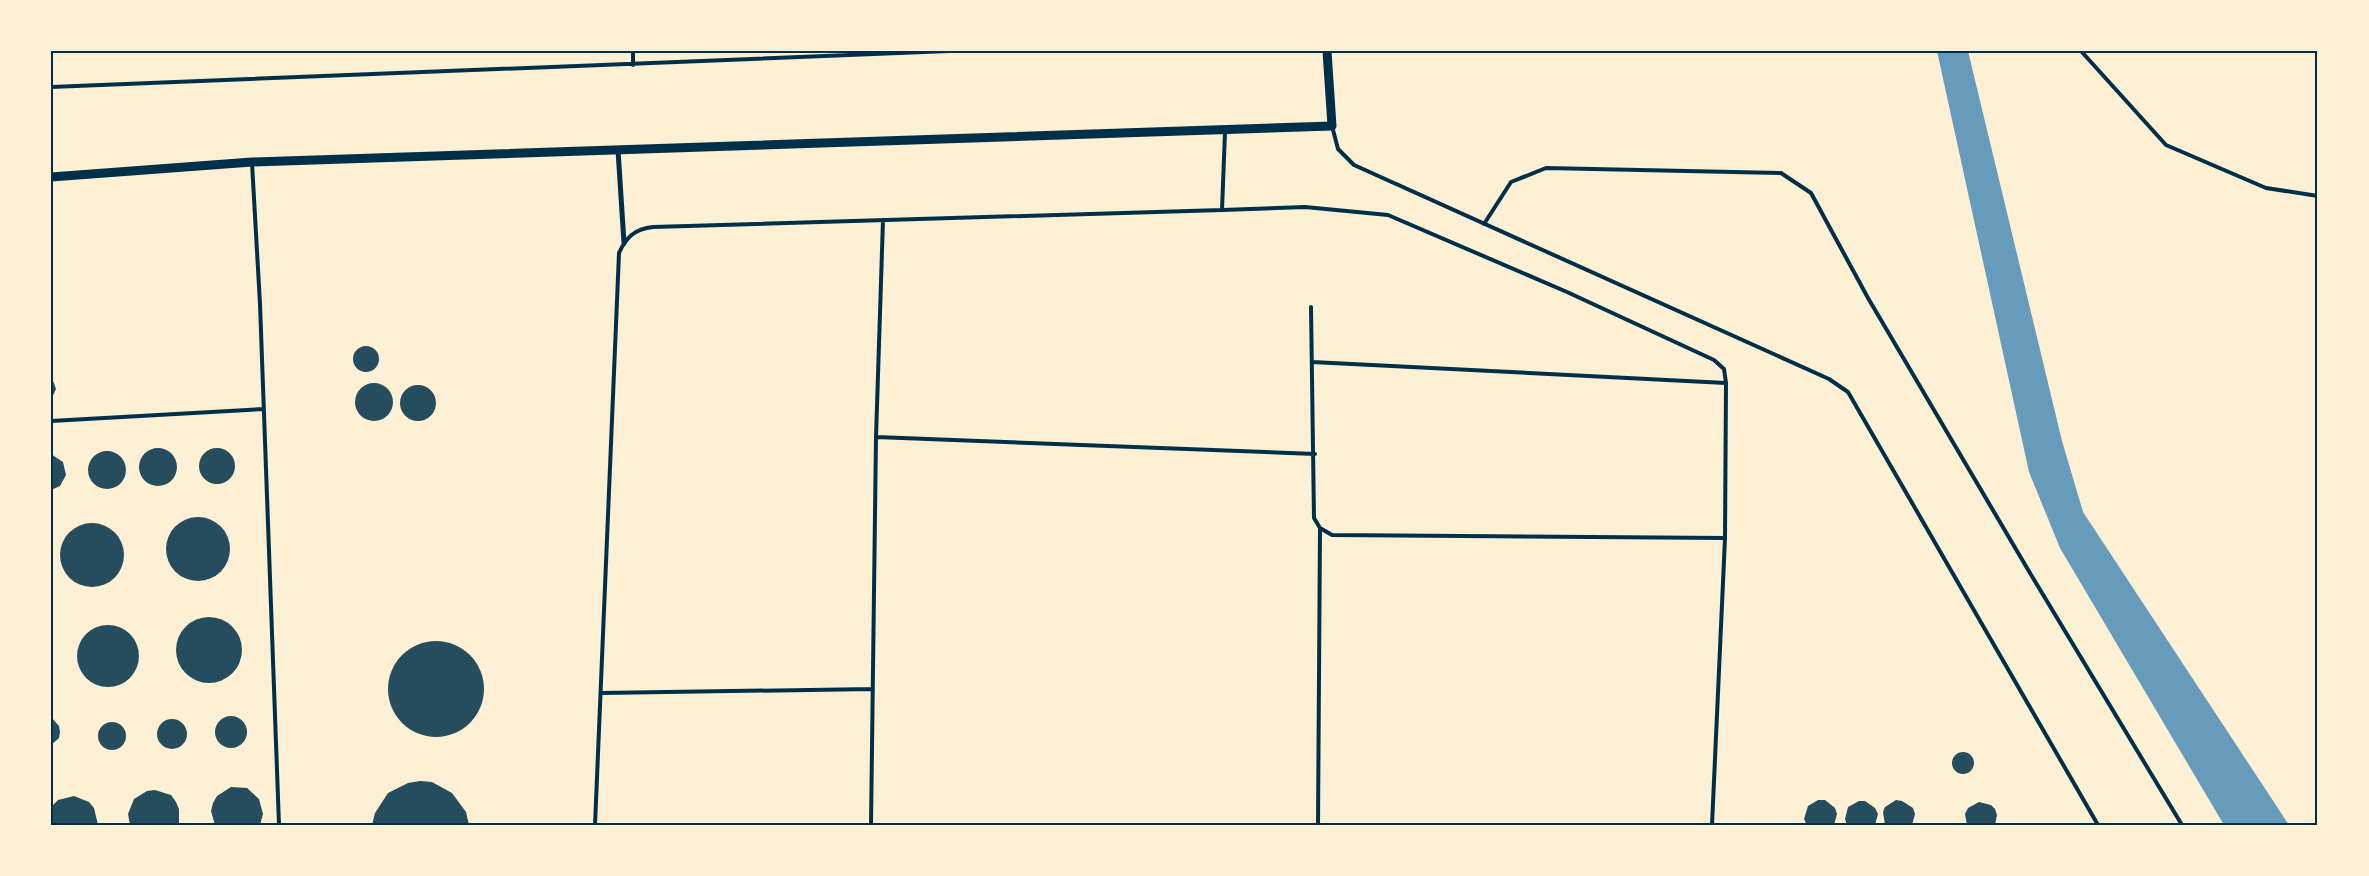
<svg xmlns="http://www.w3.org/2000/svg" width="2369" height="876" font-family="'DM Sans',sans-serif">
  <rect width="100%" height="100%" fill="#fdf0d5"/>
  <path fill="#669bbc" d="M1937,51h31l94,390 21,71 206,313h-65l-164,-277 -31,-76z"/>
  <path fill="#264d5e" d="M353 359a13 13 0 1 1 26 0a13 13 0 1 1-26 0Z
    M51,375l5,14 -5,11z
    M355 402a19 19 0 1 1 38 0a19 19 0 1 1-38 0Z
    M400 403a18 18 0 1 1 36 0a18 18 0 1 1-36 0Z
    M199 466a18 18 0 1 1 36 0a18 18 0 1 1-36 0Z
    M139 467a19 19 0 1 1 38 0a19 19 0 1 1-38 0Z
    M88 470a19 19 0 1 1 38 0a19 19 0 1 1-38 0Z
    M51,454l12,8 3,13 -6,11 -9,4z
    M166 549a32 32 0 1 1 64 0a32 32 0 1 1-64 0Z
    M60 555a32 32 0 1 1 64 0a32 32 0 1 1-64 0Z
    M176 650a33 33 0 1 1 66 0a33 33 0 1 1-66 0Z
    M77 656a31 31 0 1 1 62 0a31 31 0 1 1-62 0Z
    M388 689a48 48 0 1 1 96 0a48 48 0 1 1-96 0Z
    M215 732a16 16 0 1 1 32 0a16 16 0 1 1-32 0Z
    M51,717l8,9 1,6 -1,6 -8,7z
    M157 734a15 15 0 1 1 30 0a15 15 0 1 1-30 0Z
    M98 736a14 14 0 1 1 28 0a14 14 0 1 1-28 0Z
    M1952 763a11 11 0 1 1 22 0a11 11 0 1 1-22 0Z
    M420,781l12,1 20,11 14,19 3,13h-97l3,-12 13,-20 20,-10z
    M231,787l16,1 12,11 4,15 -3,11h-45l-4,-14 2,-8 4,-7z
    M155,790l16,5 5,7 3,7v16h-49l-2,-11 6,-15 13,-8z
    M74,796l15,6 5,6 4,17h-47l1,-19 6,-6z
    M1818,800h7l10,8 2,6 -3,11h-27l-3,-6 4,-13z
    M1896,800l6,1 11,7 2,6 -3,11h-27l-2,-13 2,-5z
    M1859,801h6l10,7 3,6 -3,11h-28l-2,-6 3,-12z
    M1979,802l12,3 4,4 2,6 -2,10h-28l-2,-11 3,-6z"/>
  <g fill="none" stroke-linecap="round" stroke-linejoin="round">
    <path stroke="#003049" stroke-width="4" d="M633,51v14
      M2081,51l85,94 100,43 52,8
      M51,87l898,-36
      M1332,126l6,23 16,16 475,214 19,13 250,433
      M252,163l8,141 19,521
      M1222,210l83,-3 83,8 179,77 147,68 10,9 2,14 -1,155 -13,287
      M1484,224l27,-42 35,-14 235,5 30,20 57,105 159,270 155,257
      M1311,307l3,211 6,10 12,7 393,3
      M1312,362l414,21
      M51,421l212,-12
      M876,437l439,17
      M601,693l272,-4
      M595,825l24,-572c7,-16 16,-24 34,-26l569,-17 3,-78
      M871,825l5,-388 7,-217
      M1318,825l2,-297"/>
    <path stroke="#003049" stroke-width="5" d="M618,150l6,93"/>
    <path stroke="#003049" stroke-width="9" d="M51,177l201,-15 1080,-36 -5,-75"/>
  </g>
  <rect width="2369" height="876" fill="none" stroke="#fdf0d5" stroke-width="105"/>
  <rect x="52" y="52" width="2264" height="772" fill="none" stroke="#003049" stroke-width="2"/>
</svg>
